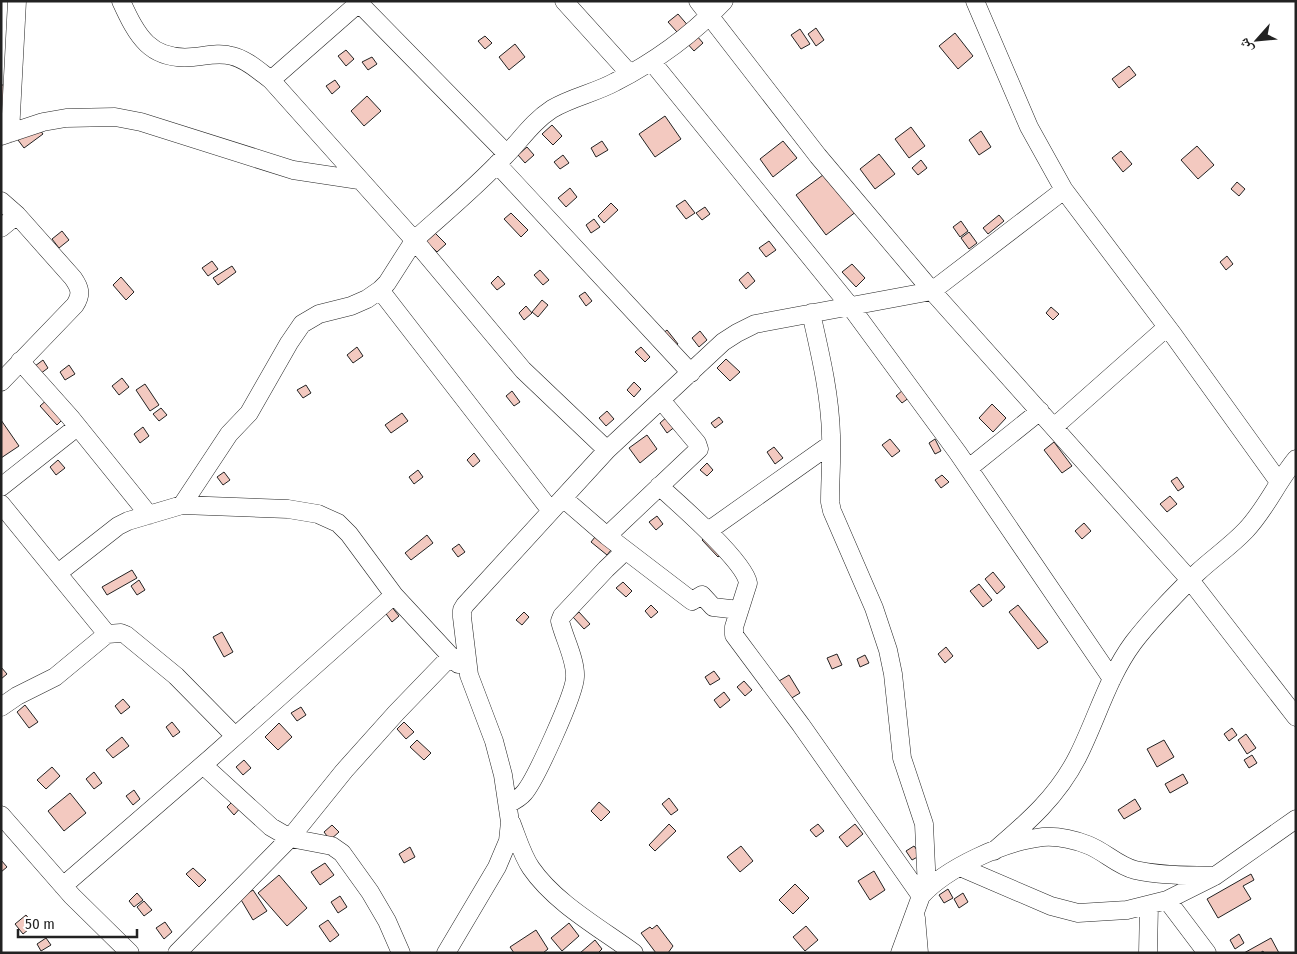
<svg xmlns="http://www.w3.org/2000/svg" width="1297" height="954" font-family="'Fira Sans Condensed','Noto Naskh Arabic',sans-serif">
  <rect width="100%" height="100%" fill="#fff"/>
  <path fill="#f3c9c0" stroke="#222" d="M678,14l25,29 -9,8 -26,-29z
    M816,28l8,12 -8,6 -8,-12z
    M800,29l10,15 -9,5 -10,-14z
    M955,33l18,23 -15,13 -19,-23z
    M485,36l7,7 -7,6 -7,-8z
    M515,44l10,13 -16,13 -10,-13z
    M346,50l8,9 -8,7 -8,-10z
    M372,57l5,7 -9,6 -6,-8z
    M1129,66l7,9 -17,13 -7,-9z
    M335,80l5,7 -8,7 -6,-8z
    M4,84l15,18 -18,16v-32z
    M367,96l14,15 -17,15 -13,-15z
    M665,116l16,23 -26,18 -16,-23z
    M31,118l12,16 -19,14 -12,-16z
    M552,125l10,11 -9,9 -11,-11z
    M911,127l14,19 -16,12 -14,-19z
    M981,131l10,16 -12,8 -10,-15z
    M602,141l6,9 -12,7 -5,-9z
    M783,141l14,17 -24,19 -13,-18z
    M1197,146l17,19 -16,14 -17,-19z
    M527,147l7,8 -9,8 -7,-8z
    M1121,151l11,13 -9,8 -11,-14z
    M879,154l16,20 -20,15 -15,-20z
    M563,155l6,8 -9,6 -6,-7z
    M921,160l6,8 -9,7 -6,-7z
    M827,172l30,39 -31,24 -30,-40z
    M1237,182l8,7 -6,7 -8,-7z
    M570,188l7,9 -11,10 -8,-9z
    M685,200l10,13 -9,6 -10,-13z
    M611,203l7,7 -14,13 -6,-7z
    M705,207l5,7 -8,6 -6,-7z
    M511,213l17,17 -7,7 -17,-18z
    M999,215l5,6 -16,13 -5,-6z
    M594,219l6,8 -9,6 -5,-8z
    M961,221l7,10 -8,6 -7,-10z
    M62,231l7,9 -10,8 -7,-9z
    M434,232l12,12 -9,8 -12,-12z
    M969,232l8,11 -8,6 -8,-11z
    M769,241l7,9 -10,7 -7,-9z
    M1227,256l6,8 -7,6 -6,-8z
    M212,261l6,8 -10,7 -6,-8z
    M852,264l13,14 -9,9 -14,-15z
    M232,266l4,6 -18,13 -5,-7z
    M540,270l9,10 -6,5 -9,-10z
    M748,272l7,9 -9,8 -7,-9z
    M498,276l7,8 -8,6 -6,-7z
    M121,277l13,15 -8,8 -13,-15z
    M585,292l7,9 -6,5 -7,-10z
    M542,300l6,5 -10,12 -6,-5z
    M526,306l6,7 -8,7 -5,-7z
    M1051,307l8,7 -6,6 -7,-7z
    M667,330l11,14 -10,8 -11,-14z
    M700,331l7,9 -8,7 -7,-9z
    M357,347l6,9 -10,7 -6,-8z
    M641,347l9,10 -5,5 -10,-10z
    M726,359l14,13 -10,9 -13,-13z
    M43,360l5,8 -8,6 -5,-8z
    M69,365l6,9 -10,6 -5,-8z
    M122,378l7,9 -10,8 -7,-9z
    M634,382l7,7 -7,8 -7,-7z
    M145,384l14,21 -9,6 -14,-21z
    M306,385l5,8 -8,5 -6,-8z
    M904,389l6,8 -8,6 -6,-7z
    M512,391l8,11 -6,4 -8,-10z
    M49,398l17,18 -9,9 -17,-19z
    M992,404l14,14 -13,14 -14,-14z
    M161,408l6,7 -8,6 -6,-7z
    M607,411l7,8 -8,7 -7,-8z
    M402,413l6,8 -17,12 -6,-8z
    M668,416l8,10 -9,7 -7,-10z
    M719,417l4,5 -8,6 -4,-5z
    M1,420l18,26 -18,12z
    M143,427l6,9 -9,7 -6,-9z
    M647,435l10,14 -17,14 -11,-15z
    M890,439l10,12 -8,6 -10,-12z
    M935,439l6,12 -6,3 -6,-11z
    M1054,442l18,24 -10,7 -18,-23z
    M774,447l9,11 -8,6 -8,-12z
    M474,453l6,8 -7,6 -6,-7z
    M58,460l7,8 -9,7 -6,-8z
    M707,463l6,7 -6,6 -7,-6z
    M418,470l5,7 -9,7 -5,-7z
    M224,472l6,8 -7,5 -6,-8z
    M942,475l7,7 -8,6 -6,-8z
    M1177,477l7,10 -6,4 -7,-10z
    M1170,496l7,8 -10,8 -7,-8z
    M657,516l6,8 -7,6 -7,-8z
    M1084,523l7,8 -9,8 -7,-8z
    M599,532l16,13 -8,10 -16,-13z
    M709,533l16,18 -7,6 -16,-17z
    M427,535l6,8 -22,17 -6,-7z
    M459,544l6,8 -7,5 -6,-8z
    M132,570l5,8 -30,17 -5,-8z
    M993,572l12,15 -8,7 -12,-15z
    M139,580l6,10 -8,5 -6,-9z
    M623,582l9,9 -6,6 -10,-9z
    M979,584l13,16 -9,7 -13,-16z
    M651,605l7,7 -7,6 -6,-7z
    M1018,605l30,37 -10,7 -29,-37z
    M391,606l8,10 -7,6 -8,-11z
    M524,612l5,5 -7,8 -6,-5z
    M579,612l11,12 -6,5 -11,-12z
    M222,632l11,20 -9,5 -11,-20z
    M946,647l7,9 -8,7 -7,-9z
    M837,654l5,11 -10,4 -5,-11z
    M865,655l4,8 -9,4 -3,-8z
    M1,667l6,7 -6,5z
    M714,671l6,8 -10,6 -5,-8z
    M789,675l11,18 -10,6 -11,-18z
    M744,681l8,9 -7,6 -8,-9z
    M724,692l6,8 -10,8 -6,-8z
    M123,699l7,8 -9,7 -6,-8z
    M25,705l13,17 -9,6 -12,-16z
    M301,707l5,8 -9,6 -6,-8z
    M172,722l8,10 -7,5 -7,-10z
    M404,722l10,10 -8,7 -9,-10z
    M279,723l13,14 -14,13 -13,-13z
    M1232,728l5,7 -8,6 -5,-7z
    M1246,734l10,14 -9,6 -9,-14z
    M122,737l7,9 -16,12 -7,-8z
    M417,740l14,13 -7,7 -14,-13z
    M1164,740l10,17 -17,10 -10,-18z
    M1252,755l5,8 -8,5 -5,-8z
    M244,760l7,8 -8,7 -7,-8z
    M52,767l8,9 -14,13 -9,-9z
    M94,772l8,11 -8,6 -8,-10z
    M1183,774l5,9 -18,10 -5,-9z
    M134,790l6,9 -7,6 -7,-9z
    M70,793l16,20 -22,18 -16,-20z
    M669,798l9,12 -7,5 -9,-11z
    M235,799l7,7 -8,9 -7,-8z
    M1135,799l6,10 -17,10 -6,-9z
    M599,802l11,10 -9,9 -10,-10z
    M669,824l7,7 -21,20 -6,-6z
    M818,824l6,7 -8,6 -6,-7z
    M855,824l8,10 -16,13 -8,-10z
    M332,825l7,7 -9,8 -6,-8z
    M741,846l12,15 -13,11 -13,-15z
    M914,846l7,9 -9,5 -6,-9z
    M410,847l5,10 -11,6 -5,-9z
    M1,860l6,7 -6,5z
    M325,863l9,12 -14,10 -9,-13z
    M193,868l13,12 -7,7 -13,-13z
    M874,871l11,19 -15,10 -12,-19z
    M1251,874l3,6 -11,6 8,13 -33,19 -11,-19z
    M279,875l28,33 -20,18 -29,-33z
    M795,884l14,14 -16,16 -14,-14z
    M948,889l5,9 -9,5 -5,-8z
    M253,890l14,21 -14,9 -13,-22z
    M137,893l6,7 -9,7 -5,-6z
    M963,893l5,9 -9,6 -5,-9z
    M340,896l7,11 -9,6 -7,-11z
    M144,901l8,9 -8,6 -7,-9z
    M26,915l8,10 -11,9 -8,-10z
    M328,920l11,15 -9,7 -11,-16z
    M165,922l7,10 -8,7 -8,-11z
    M569,923l10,13 -17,15 -11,-13z
    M657,925l16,21 -5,7h-12l-15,-20 9,-6 2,2z
    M806,926l12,14 -13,11 -12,-14z
    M536,930l12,19 -5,4h-29l-4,-6z
    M1239,934l5,9 -9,6 -5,-9z
    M46,938l5,7 -10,6 -4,-7z
    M1271,938l8,15h-15l-1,-2 -3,2h-16z
    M595,940l7,9 -4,4h-18z"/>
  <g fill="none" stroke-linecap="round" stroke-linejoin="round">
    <defs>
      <path id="minor" d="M121,1c16,35 29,60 72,56 12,-1 26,-5 39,-1 14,3 27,15 39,24l144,161 108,129 84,80
        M357,1l150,153
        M564,1l66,73
        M698,1l120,155 114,135 258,289 106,137
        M975,1l54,126 35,63 110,146 105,146
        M652,62l198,244 108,147 154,226
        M271,80l90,-79
        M10,133l7,-132
        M1,136l42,-14 23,-4 49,-1 26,5 152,48 66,10
        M497,164l194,209
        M1,201l16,14 56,63c7,10 9,16 2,27l-74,77
        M1,228l16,-13
        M380,290l171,221
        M811,313c9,40 19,81 20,122 1,22 -1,45 -1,67l2,9 42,97 14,42 5,24 9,84 22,66 3,65
        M20,361l50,56 79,98
        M1054,427l113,-100
        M969,468l71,-57
        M659,486c18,16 86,76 89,97l-14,44v8l67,90 120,171
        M1,487l76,-60
        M563,498l44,38 85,65 10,-6 11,12 26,3
        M1,504l106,130
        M182,505l106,4 30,5 20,9 11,11 45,61 64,69
        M708,531l123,-87
        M607,536l92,-87 -2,-6 -36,-43
        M58,573l60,-47 10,-5 54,-16 47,-71 20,-21 40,-70 13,-19 17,-10 32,-8 16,-7 13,-9 7,-7 23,-36 10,-12c28,-25 58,-50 84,-78 16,-16 28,-35 48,-48 20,-12 43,-16 63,-27 41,-21 77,-47 109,-81
        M1,707l16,-11 38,-19 52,-43 14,-1 5,2 50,41 59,60
        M203,765l68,62 19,11 42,8 10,7 28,39 17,29 14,32
        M508,804c6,-3 12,-6 16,-11 11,-12 51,-100 51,-116 1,-17 -11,-39 -15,-56l2,-5 44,-47 19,-18
        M1,815l71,81 58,57
        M511,822c6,15 11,33 20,46 24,35 69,60 103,85
        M994,851c34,-29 64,-55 84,-95 19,-38 30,-79 55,-113 19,-25 42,-48 64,-70 16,-15 34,-27 49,-43 20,-21 31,-48 50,-71
        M960,867l91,39 27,7 49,-3 40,-10 48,-24 81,-57
        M63,886l149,-129 182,-162
        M1167,900l40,53
        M916,918l3,35
        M177,953l113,-115 54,-67 52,-58 55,-57
        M446,953l51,-86 11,-26 2,-19 -7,-47 -9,-34 -25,-66 -7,-58v-7l3,-5 142,-155 116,-108 14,-9 18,-9 177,-33 132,-101
        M900,953l21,-57c25,-28 84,-55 122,-59 14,-1 32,3 45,8 16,6 30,21 47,25 26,6 53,5 80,6
        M1148,953l1,-48"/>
    </defs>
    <use href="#minor" stroke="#222" stroke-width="19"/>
    <use href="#minor" stroke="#fff" stroke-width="18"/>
  </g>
  <rect width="1297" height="954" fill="none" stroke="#222222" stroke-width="5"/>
  <g transform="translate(1257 40) rotate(243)" stroke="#ffffff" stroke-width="4" paint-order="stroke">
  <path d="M0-4L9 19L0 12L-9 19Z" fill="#222222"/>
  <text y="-8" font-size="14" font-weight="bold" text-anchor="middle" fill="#222222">ش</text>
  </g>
  <path d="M18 929v8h119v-8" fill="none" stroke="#222222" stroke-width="2.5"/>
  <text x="25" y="929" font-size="15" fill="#222222" stroke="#ffffff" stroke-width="4" paint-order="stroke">50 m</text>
</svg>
